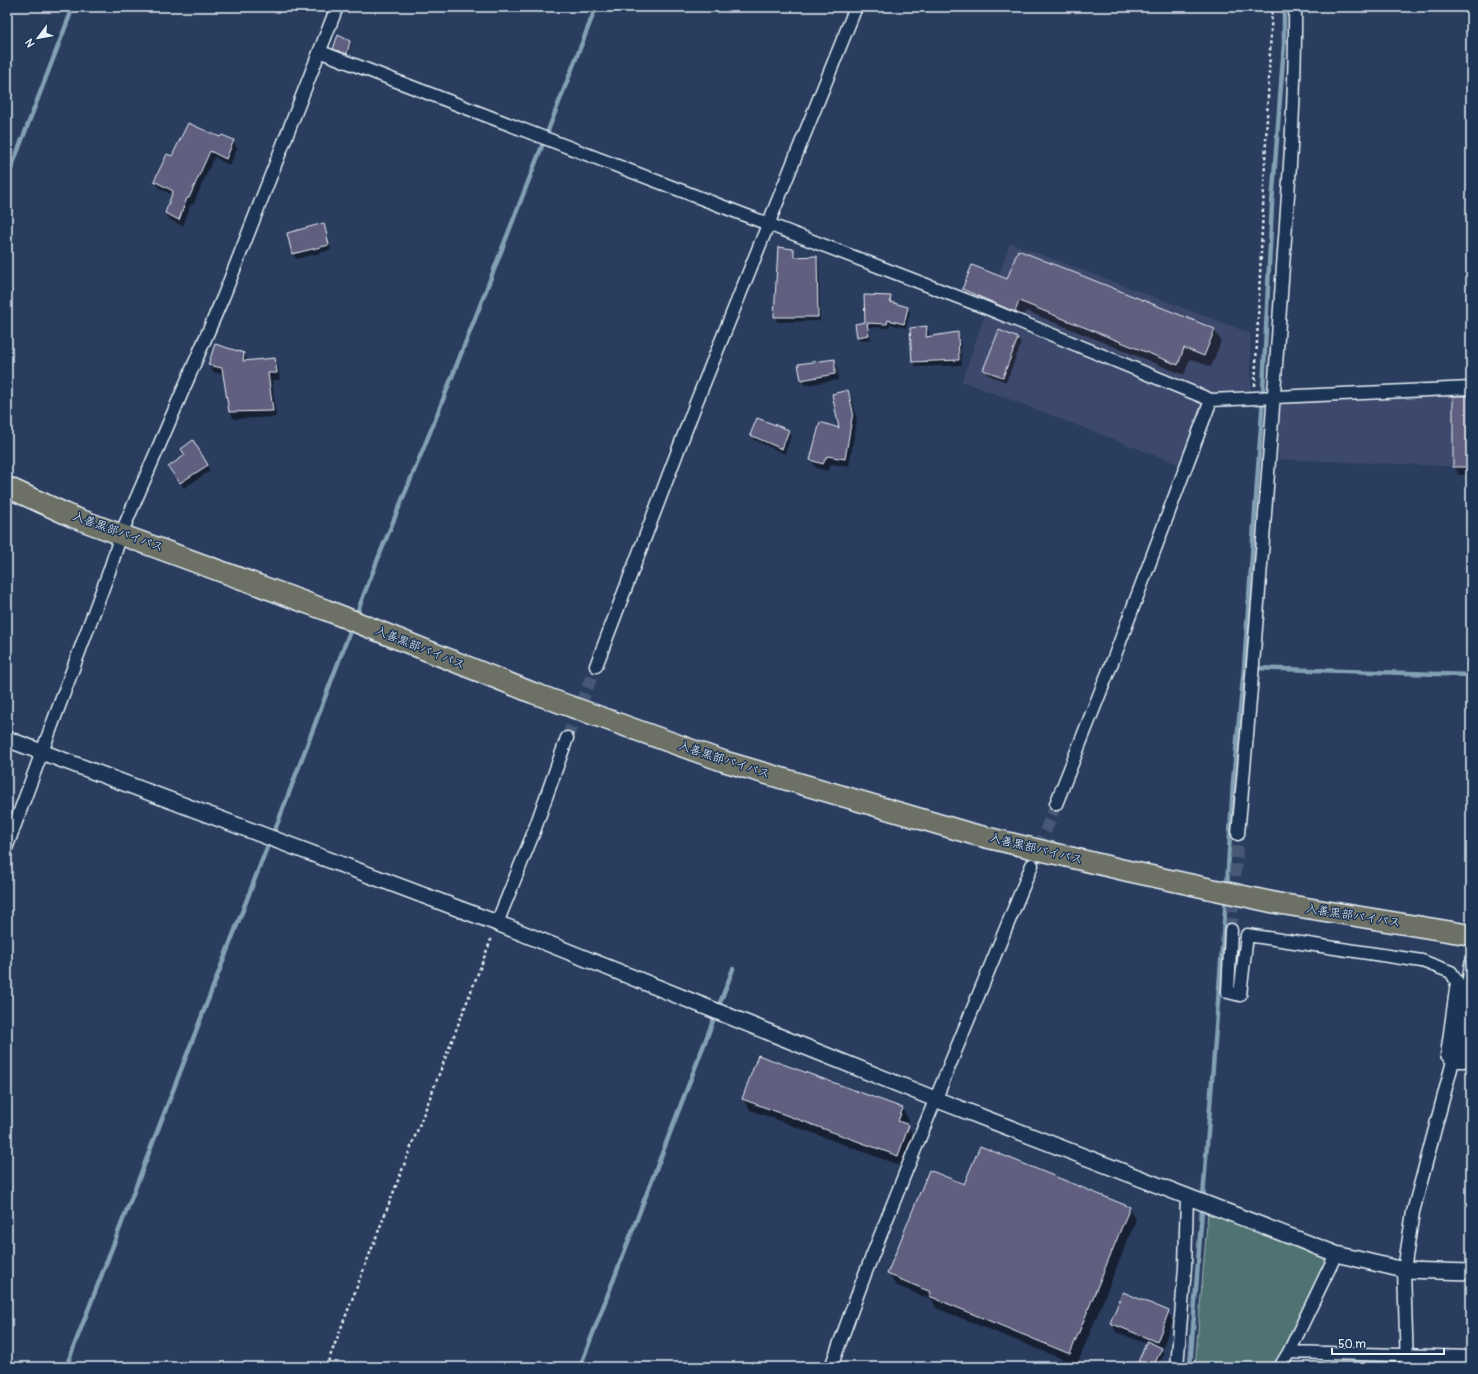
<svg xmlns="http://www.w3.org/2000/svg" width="1478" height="1374" font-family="Pangolin,'Klee One',sans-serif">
  <rect width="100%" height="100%" fill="#2a3d5f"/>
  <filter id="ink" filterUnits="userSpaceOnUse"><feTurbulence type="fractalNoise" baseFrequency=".025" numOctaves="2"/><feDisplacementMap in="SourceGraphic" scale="8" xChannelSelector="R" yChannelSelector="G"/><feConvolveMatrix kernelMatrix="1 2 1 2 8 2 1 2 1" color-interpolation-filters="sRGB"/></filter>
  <g filter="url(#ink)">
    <path fill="#3d4a6c" d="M1010,243l240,90 1,57 -42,3 -31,71 -216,-83z
      M1471,393v74l-193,-8 1,-57z"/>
    <path fill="#4f7273" stroke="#9cb2b6" d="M1208,1212l119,47 -43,90 -10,18h-79z"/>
    <path fill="#0007" d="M350,42l1,2 -3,12 -12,-5 -2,-2z
      M221,138l12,3 4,7 -7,18 -16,-9 -21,48 -2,-1 -8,22 -13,-6 -4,-7 7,-18 -14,-7 -4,-7 17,-24z
      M323,224l3,6 5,20 -35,9 -3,-5 -5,-21z
      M793,250l3,5v3l20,-1 3,5 1,59 -43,1 -2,-5z
      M1007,280l207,50 7,11 -10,26 -21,-8 -6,16 -158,-64 -5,11 -51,-22 -7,-11z
      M890,297l2,7 15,4 3,4 -4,16 -16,-4 -1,4 -20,-1 2,12 -11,2 -2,-4 8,-14z
      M926,327l3,5v5l28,-4 3,5 2,27 -45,2 -4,-5 -2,-33z
      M1018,338l3,6 -15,38 -18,-7 -4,-5z
      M244,354l4,7 26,-2 4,7 2,14h-8l4,37 -42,2 -4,-7 -6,-38 -11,-2 -4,-7z
      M834,360l3,5 1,15 -33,5 -3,-5z
      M847,391l5,7 5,22 -8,46 -18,-2 -4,7 -11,-3 -5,-8 30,-31z
      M1471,397v78h-12l-5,-9z
      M788,431l3,5 -6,18 -31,-14 -3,-5z
      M192,441l18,30 -26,17 -11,-16 13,-16z
      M743,1099l160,10 6,12 -2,4 8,12 -11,30 -154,-57z
      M964,1186l165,22 7,12 -59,145 -141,-57 -4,-8 -37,-15 -6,-11z
      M1168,1312l5,8 -11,30 2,4 -6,13h-16l-3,-6 8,-17 -31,-12 -4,-9z"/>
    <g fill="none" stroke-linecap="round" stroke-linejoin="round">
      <path stroke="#83a0b4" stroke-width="4.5" d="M7,179l66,-172
        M355,618c24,-65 52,-129 78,-193 55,-139 109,-278 163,-418
        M1253,668l218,7
        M1227,887l6,-105 11,-114 18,-256 10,-208 12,-159v-38
        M66,1367c68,-172 133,-345 200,-517l12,-28 74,-196
        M580,1367l153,-398
        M1190,1367l36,-470"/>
    </g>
    <path fill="#605e7f" stroke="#e8f1f8" d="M338,35l12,6 -3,13 -14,-5z
      M188,123l32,14 2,-2 12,5 -8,19 -16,-8 -21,47h-2l-8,22 -14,-7 8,-22 -19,-10 13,-27 5,2z
      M324,223l5,22 -37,9 -5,-21z
      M778,247l16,2v8l23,-1 1,61h-44z
      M1018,250l197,79 -11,27 -20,-8 -6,17 -159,-64 -4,11 -53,-23 10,-24 35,14z
      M864,295l27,1 -1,6 18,5 -4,17 -16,-4 -1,4 -20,-1 2,12 -12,2 -2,-13 10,-2z
      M927,326l-1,11 32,-5 1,28 -47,2 -2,-34z
      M999,330l19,8 -15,39 -20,-7z
      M215,344l29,9 -1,8 32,-3 2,15h-9l5,38 -44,1 -7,-44 -14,-3z
      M835,359v15l-34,6 -3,-16z
      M848,390l5,22 -8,47 -18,-3 -4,8 -13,-4 10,-38 19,6 -7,-34z
      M1453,396h18v71h-18z
      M757,418l32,12 -7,19 -32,-14z
      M193,440l15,25 -28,18 -12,-16 17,-12 -4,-6z
      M758,1055l145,53 -5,13 11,4 -11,31 -156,-57z
      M980,1146l150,61 -60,147 -141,-58 2,-4 -44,-18 42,-104 35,14z
      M1123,1292l46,19 -12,31 -47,-19z
      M1147,1341l15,7 -9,19 -15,-5z"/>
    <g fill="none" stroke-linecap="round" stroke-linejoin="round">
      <path stroke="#465876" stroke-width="12" stroke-dasharray="12 6" stroke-linecap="butt" d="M567,738l29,-72
        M1032,865l24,-61
        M1231,930l7,-96"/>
      <defs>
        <path id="minor" d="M321,52l668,257 222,91 260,-12
          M596,666l100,-263 160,-396
          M1056,804l59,-149 96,-255
          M1238,834c16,-170 29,-341 41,-511 7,-104 17,-212 16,-316
          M7,846l103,-277 11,-35 103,-239 113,-288
          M497,923l36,-89 34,-96
          M1231,930l-3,62 12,3 7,-60 175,26 29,11 6,10 -10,73 6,6h11l7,-23
          M1289,1352l182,5
          M831,1367l34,-93 41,-103 126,-306
          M1177,1367l8,-100 2,-71
          M1280,1367l9,-15 47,-98
          M1407,1367l-3,-97 9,-58 49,-185 9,-63"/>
        <path id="tertiary" d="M7,739l490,184 438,176 401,155 68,16 67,2"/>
        <path id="trunk" d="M7,487l66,30 253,93 207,83 190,68 249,73 156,37 148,32 195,32"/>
      </defs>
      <use href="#minor" stroke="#e8f1f8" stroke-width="15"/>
      <use href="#tertiary" stroke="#e8f1f8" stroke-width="18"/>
      <use href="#trunk" stroke="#e8f1f8" stroke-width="23"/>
      <path stroke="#e8f1f8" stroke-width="2.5" stroke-dasharray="3 3" stroke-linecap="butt" d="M1255,386l17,-379
        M326,1367l166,-430"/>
      <use href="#minor" stroke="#1d3557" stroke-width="12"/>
      <use href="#tertiary" stroke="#1d3557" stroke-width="15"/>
      <use href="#trunk" stroke="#6c7065" stroke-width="20"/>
    </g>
  </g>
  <g text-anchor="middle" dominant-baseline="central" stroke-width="3" stroke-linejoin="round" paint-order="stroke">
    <g font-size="12" fill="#e8f1f8" stroke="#1d3557">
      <text transform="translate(118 532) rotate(20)">入善黒部バイパス</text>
      <text transform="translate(420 648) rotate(22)">入善黒部バイパス</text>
      <text transform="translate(724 760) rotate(18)">入善黒部バイパス</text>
      <text transform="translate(1036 849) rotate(14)">入善黒部バイパス</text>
      <text transform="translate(1353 916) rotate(9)">入善黒部バイパス</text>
    </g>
  </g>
  <rect width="1478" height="1374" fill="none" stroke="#1d3557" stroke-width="24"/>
  <rect x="12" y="12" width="1454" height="1350" fill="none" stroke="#e8f1f8" stroke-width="1.5" filter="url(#ink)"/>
  <g transform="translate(38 38) rotate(238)" stroke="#1d3557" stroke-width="3" paint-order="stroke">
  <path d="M0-3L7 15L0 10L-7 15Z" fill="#e8f1f8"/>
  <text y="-6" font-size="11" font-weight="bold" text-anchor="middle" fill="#e8f1f8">N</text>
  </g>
  <path d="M1332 1348v6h112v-6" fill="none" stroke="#e8f1f8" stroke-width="2"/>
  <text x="1338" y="1348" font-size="12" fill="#e8f1f8" stroke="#1d3557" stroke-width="3" paint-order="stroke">50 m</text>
</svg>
